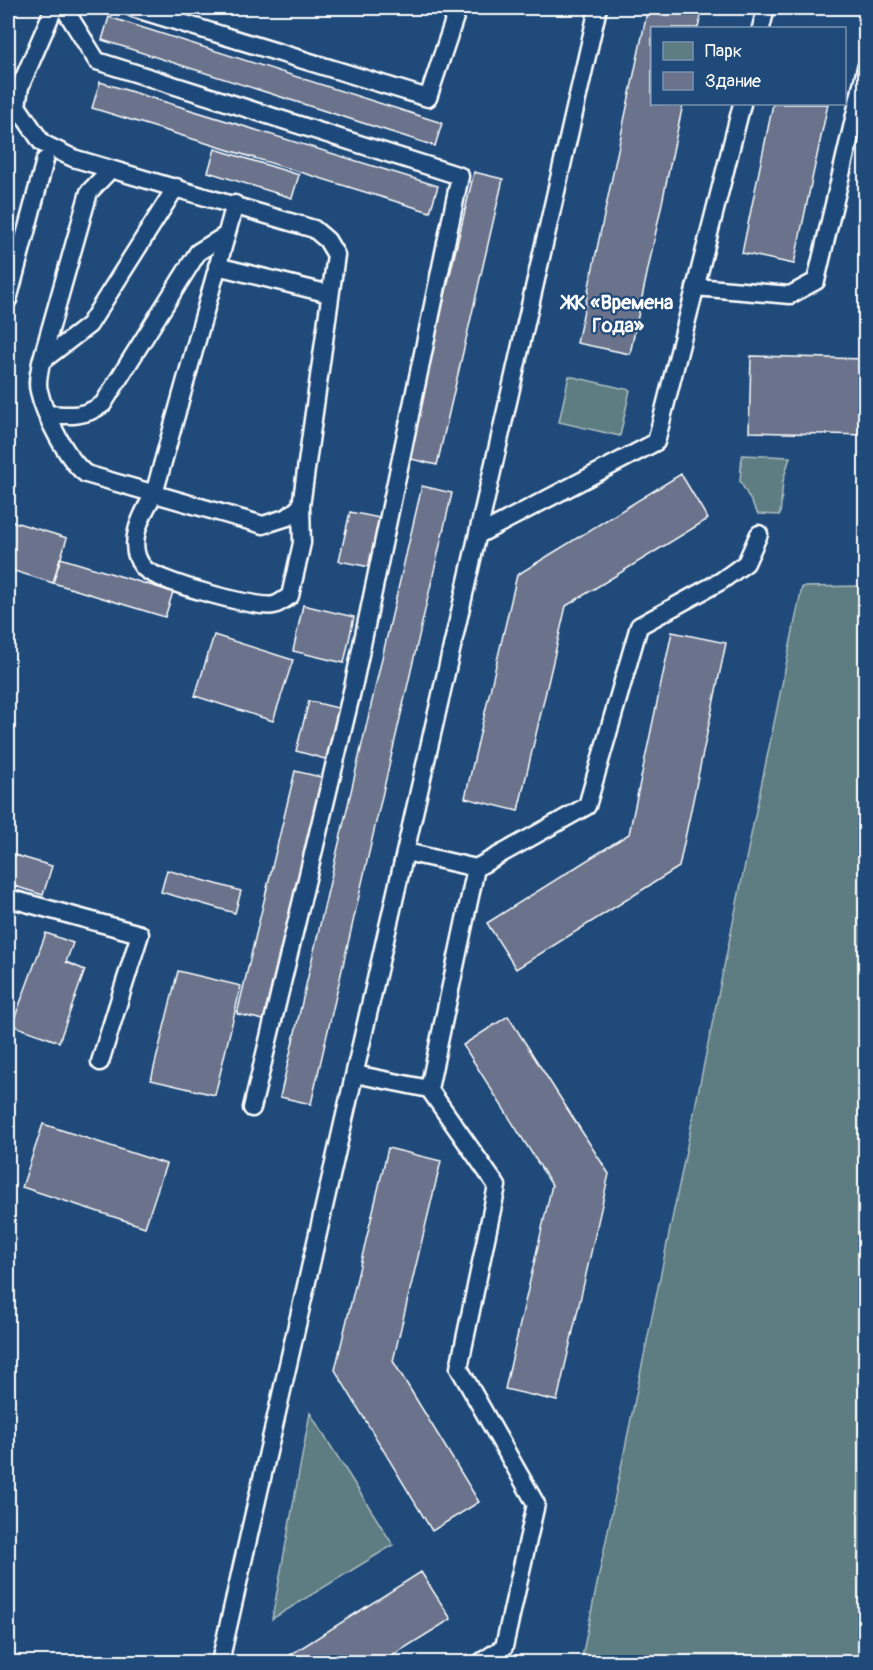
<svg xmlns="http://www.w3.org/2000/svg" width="873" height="1670" font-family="Pangolin,sans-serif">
  <rect width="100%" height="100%" fill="#1f4a7a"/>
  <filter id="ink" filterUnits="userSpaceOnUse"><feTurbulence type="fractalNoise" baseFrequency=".0167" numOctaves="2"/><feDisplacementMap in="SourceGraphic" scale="12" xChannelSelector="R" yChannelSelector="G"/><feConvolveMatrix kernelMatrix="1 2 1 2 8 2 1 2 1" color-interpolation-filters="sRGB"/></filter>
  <g filter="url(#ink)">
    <path fill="#5d7d82" stroke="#aebec0" stroke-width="1.5" d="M569,376l61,14 -10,46 -61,-14z
      M742,455l48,2 -7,24 -3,34 -22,-1 -18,-33z
      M865,586v1076h-284l221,-1075z
      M310,1413l83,132 -121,74z"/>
    <path fill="#6a738b" stroke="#fff" stroke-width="1.5" d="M648,8h55l-5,20h-46v76h31l-53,250 -53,-11z
      M109,17l333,106 -7,23 -333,-106z
      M100,82l338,104 -8,26 -338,-104z
      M773,104h55l-34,160 -52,-11z
      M215,149l84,26 -7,23 -84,-26z
      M474,172l29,7 -66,286 -30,-7z
      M751,356l115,3v76l-117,-3z
      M681,474l27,45 -142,87 -48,205 -53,-13 52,-223z
      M422,486l30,7 -141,611 -31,-7z
      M350,512l30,6 -10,49 -31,-6z
      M8,520l59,18 -14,45 -45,-14z
      M60,558l113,34 -8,25 -112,-34z
      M303,605l51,12 -10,46 -51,-12z
      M672,632l54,11 -47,224 -163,102 -29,-46 142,-89z
      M214,635l79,25 -20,61 -78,-25z
      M309,701l33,8 -13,51 -33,-9z
      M295,771l30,7 -57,243 -31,-7z
      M8,853l44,13 -9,29 -35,-11z
      M167,870l74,21 -6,22 -74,-21z
      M46,933l27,10 -7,19 19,8 -26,72 -47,-17z
      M178,971l63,15 -26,109 -64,-15z
      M508,1016l101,158 -52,227 -52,-12 47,-204 -89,-140z
      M43,1124l123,40 -21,63 -123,-40z
      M388,1148l53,13 -48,200 86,141 -47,29 -97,-161z
      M421,1572l30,47 -69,43h-103z"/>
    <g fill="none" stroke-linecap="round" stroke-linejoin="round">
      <defs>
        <path id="service" d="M64,8l33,53 363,115 -106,507 -102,425
          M133,8l295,90 30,-90
          M761,28l5,-20
          M111,169l-22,23 -48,170 48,-37 87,-138
          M235,204l-81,290c-12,20 -29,51 -11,73 11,14 114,42 131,38 5,-1 11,-6 16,-9l12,-53 -1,-37
          M217,266l113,28
          M695,287l95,8 26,-14 50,-213
          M8,300l37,-140
          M41,362c-1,9 -5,20 -2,29 5,23 28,69 47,83l177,51 25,-8 13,-11 35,-251 -9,-15 -13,-11 -241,-71 -31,-15 -25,-37 3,-19 34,-79
          M48,414c22,2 37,3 55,-10l95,-152 28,-17
          M480,534l176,-92 86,-338
          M406,852l70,16
          M8,898l132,36 -40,128
          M355,1074l74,15
          M220,1662l378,-1654
          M481,1662l23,-15 32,-143 -77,-136 38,-182 -68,-97 47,-221 111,-62 52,-180 82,-45 25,-18 13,-29"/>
      </defs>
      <use href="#service" stroke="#fff" stroke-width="21"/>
      <use href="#service" stroke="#1f4a7a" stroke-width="16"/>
    </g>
  </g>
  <g text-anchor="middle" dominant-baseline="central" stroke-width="4.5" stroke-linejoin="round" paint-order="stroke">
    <g font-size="20" font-weight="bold" fill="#fff" stroke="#1f4a7a">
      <text x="618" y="302">ЖК «Времена<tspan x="618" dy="23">Года»</tspan></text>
    </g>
  </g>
  <rect width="873" height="1670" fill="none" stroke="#1f4a7a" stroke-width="30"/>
  <rect x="15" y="15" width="843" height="1640" fill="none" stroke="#fff" stroke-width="2" filter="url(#ink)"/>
  <rect x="651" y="27" width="195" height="78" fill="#1f4a7a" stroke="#7992af" stroke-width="1.5"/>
  <rect x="663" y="42" width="30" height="18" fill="#5d7d82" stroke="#7992af" stroke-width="1.5"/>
  <text x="705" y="57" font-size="18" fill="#ffffff">Парк</text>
  <rect x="663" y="72" width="30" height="18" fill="#6a738b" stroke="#7992af" stroke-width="1.5"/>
  <text x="705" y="87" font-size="18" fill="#ffffff">Здание</text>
</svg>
